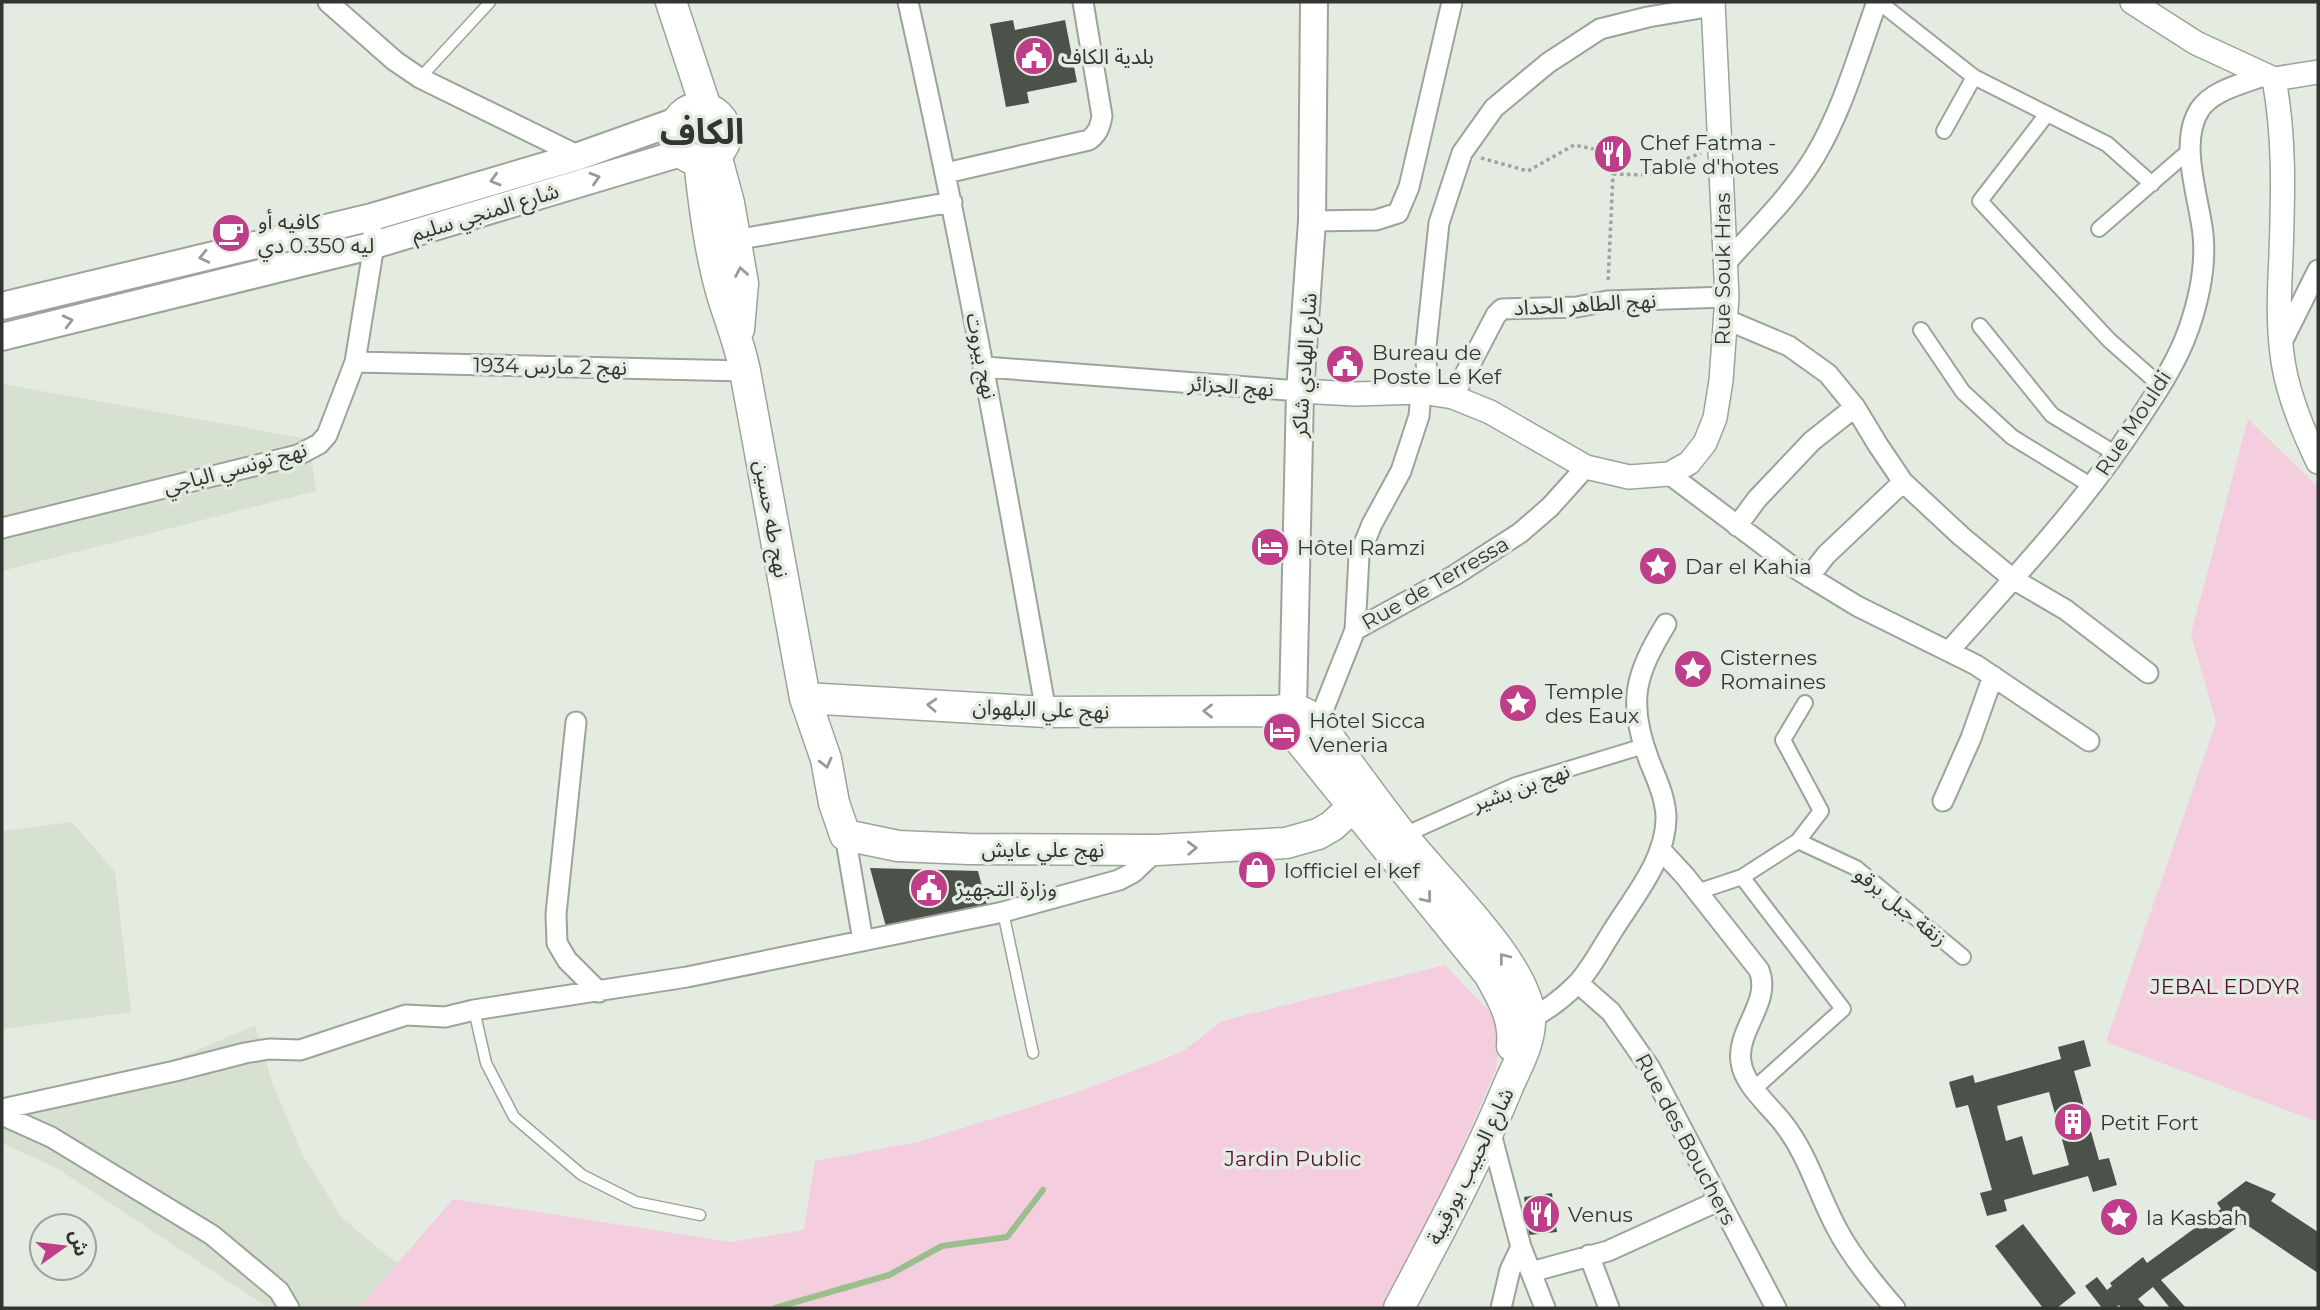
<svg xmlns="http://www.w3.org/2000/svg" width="2320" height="1310" font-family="Montserrat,'Noto Sans Arabic',sans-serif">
  <rect width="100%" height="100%" fill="#e4ebe1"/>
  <path fill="#d6e1d1" d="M2,384l307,55 7,52 -314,80z
    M72,822l43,50 16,140 -129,17v-198z
    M255,1025l17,57 30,72 40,64 56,46 -39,44h-90l-211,-139 -56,-26v-39l128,-25z"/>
  <path fill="#f4cddf" d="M2248,419l70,68v635l-212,-80 110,-320 -25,-88z
    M1445,965l57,60 -6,44 -64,149 -50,90h-1023l94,-109 278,43 73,-12 11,-69 103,-19 157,-49 107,-41 40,-31z"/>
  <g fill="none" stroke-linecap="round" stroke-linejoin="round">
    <path stroke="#9abe8c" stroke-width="6" d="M775,1308l114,-33 53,-29 65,-9 36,-47"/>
  </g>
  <path fill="#4c524a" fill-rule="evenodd" d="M1013,20l2,10 50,-10 12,62 -50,10 2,11 -23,4 -16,-83z
    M870,868l108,3 9,34 -18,4 2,9 -83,16z
    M2084,1040l7,26 -17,5 25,89 10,-2 8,27 -24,7 -5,-16 -84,24 3,11 -20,5 -7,-23 12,-3 -24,-85 -12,3 -7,-26 24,-7 2,8 86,-24 -3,-12zM2049,1092l20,73 -36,10 -11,-39 -16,5 -9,-35z
    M2246,1181l30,13 -5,7 47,31v41l-74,-50 -83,57 25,28h-16l-17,-21 -15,12 8,9h-25l-2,-3 -4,3h-13l-17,-22 12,-9 10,13 5,-4 -2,-3 33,-26 4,6 74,-54 -4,-6z
    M1552,1193l5,39 -28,3 -5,-38z
    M2023,1224l53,69 -19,15h-14l-48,-62z"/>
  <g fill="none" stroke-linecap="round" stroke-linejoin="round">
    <defs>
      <path id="service" d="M420,78l70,-76
        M1003,912l30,141
        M474,1010l12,53 28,54 68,58 54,27 64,13"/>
      <path id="pedestrian" d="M1879,2l95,75 133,67 45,40
        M2047,114l-67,87 129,139 52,46
        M1944,131l30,-54
        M2099,229l91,-79
        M1980,326l72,89 64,39
        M1921,330l42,62 49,45 80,49
        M1402,836l114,-51 128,-39
        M1798,841l58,27 107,89
        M1742,877l101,132 -88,79
        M1697,892l45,-15 56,-36 23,-30 -38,-71 22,-37"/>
      <path id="minor" d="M328,2l67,59 25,17 159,78
        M908,2c53,235 96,472 138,710
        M946,173l143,-33c9,-7 11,-13 13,-24l-19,-114
        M1312,221l64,-1 22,-7 11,-26 43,-185
        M735,240l217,-38
        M1725,264c30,-34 66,-68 90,-108 28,-47 43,-102 62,-154
        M1725,319l64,27 39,28 27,33 23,38 25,37 58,54 52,43 53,31 82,63
        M2282,342l36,-72
        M355,362l390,9
        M985,367l315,24
        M1427,393l-1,-47 13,-123 23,-70 32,-45 54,-45 52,-34 48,-12 65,-11
        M1453,397l43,-82 6,-6 75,-2 30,-6 120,-4
        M1669,474l121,91 67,41 119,59 113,76
        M1737,526l20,-27 55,-58 43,-34
        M2,528l296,-73 21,-11 8,-9 28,-73 19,-117 -1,-11
        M1809,577l17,-22 77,-73
        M1355,630l4,-74 13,-32 29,-53 18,-55 2,-24
        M1949,651c65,-73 132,-144 186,-226 20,-30 42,-62 54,-97 10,-29 17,-64 14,-94 -4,-37 -25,-92 -3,-125 14,-20 44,-25 65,-34
        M576,722l-20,192 1,29 10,17 32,32
        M1318,723l37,-93 100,-55 65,-42 30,-26 36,-40
        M1943,801l28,-63 22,-62
        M845,835l18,106
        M1660,849l25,27 74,94c13,32 -23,60 -18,92 3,23 28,43 42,61 25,32 34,68 53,104 15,29 37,56 59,81
        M1578,983l33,29 39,56 126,240
        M1520,1023c21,-8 41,-23 57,-39 13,-14 23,-33 33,-49 21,-35 57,-75 56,-119 -1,-20 -10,-38 -17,-56 -22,-58 -14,-85 17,-136
        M2,1109l173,-38 70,-18 24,-4 31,1 106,-35 39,2 29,-7 213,-33 316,-65 116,-32 15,-8 23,-22
        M2,1115l49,22 161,98 67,56 10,17
        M1487,1127l3,3 31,117 24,61
        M1589,1255l20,53
        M1531,1272l77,-21 110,-50
        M1501,1308l9,-38 11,-23"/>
      <path id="tertiary" d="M2132,2l64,41 78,36 44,-7
        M2274,79c11,59 9,116 7,176 -2,40 -4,83 5,122 7,30 19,58 32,85
        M1300,391l55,3 66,-2 32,5 37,15 96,55 43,10 40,-3 20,-11 16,-20 10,-25 6,-37 6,-84 -14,-295"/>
      <path id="secondary" d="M2,306l370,-89 207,-61 98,-35
        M2,337l372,-92 307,-92
        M1289,728l4,-20 7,-317 12,-170 2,-219"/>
      <path id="primary" d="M671,2l35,106
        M674 134a26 26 0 1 1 52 0a26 26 0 1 1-52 0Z
        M716,155l13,48 14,80 -4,46
        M699,160c5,46 11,94 24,138 8,25 17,48 22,73l60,327 21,61 8,44 11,32 53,11 71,3 188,1 129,-7 32,-9 14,-8 37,-34
        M805,698l241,14 230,-1c19,-3 28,-1 42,12 28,37 54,74 83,111 34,44 127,130 129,184 1,25 -14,49 -23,71 -31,75 -70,147 -108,219
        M1276,711l213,263c13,23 26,45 23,72"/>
    </defs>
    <use href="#service" stroke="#9ca399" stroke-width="13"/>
    <use href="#pedestrian" stroke="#9ca399" stroke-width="18"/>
    <use href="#minor" stroke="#9ca399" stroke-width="23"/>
    <use href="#tertiary" stroke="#9ca399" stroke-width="26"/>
    <use href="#secondary" stroke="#9ca399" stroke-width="30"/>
    <use href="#primary" stroke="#9ca399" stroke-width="33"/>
    <path stroke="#9fa49d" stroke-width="3.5" stroke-dasharray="3.5 3.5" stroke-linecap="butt" d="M1481,158l47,13 46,-26 40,8 -6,130
      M1613,174l33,1 55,-22"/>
    <use href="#service" stroke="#fff" stroke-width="10"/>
    <use href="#pedestrian" stroke="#fff" stroke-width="14"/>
    <use href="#minor" stroke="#fff" stroke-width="19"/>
    <use href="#tertiary" stroke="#fff" stroke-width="23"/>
    <use href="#secondary" stroke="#fff" stroke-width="26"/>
    <use href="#primary" stroke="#fff" stroke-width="30"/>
  </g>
  <defs><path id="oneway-chevron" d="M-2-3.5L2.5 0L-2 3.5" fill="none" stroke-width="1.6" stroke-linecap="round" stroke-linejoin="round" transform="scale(1.75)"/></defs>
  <g stroke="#989a98">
    <use href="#oneway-chevron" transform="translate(595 178) rotate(-17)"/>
    <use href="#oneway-chevron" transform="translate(495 180) rotate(164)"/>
    <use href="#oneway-chevron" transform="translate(204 257) rotate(167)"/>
    <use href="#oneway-chevron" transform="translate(741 272) rotate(-100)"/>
    <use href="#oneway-chevron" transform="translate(68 321) rotate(-14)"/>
    <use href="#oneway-chevron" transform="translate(932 705) rotate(-177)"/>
    <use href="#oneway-chevron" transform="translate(1208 711) rotate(180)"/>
    <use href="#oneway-chevron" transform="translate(826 763) rotate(76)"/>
    <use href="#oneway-chevron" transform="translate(1192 848) rotate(-2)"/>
    <use href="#oneway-chevron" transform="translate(1427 898) rotate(51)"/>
    <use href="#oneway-chevron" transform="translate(1504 958) rotate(-128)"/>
  </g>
  <defs>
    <symbol id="civic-disc" viewBox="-11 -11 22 22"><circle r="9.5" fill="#be3e89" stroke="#e4ebe1"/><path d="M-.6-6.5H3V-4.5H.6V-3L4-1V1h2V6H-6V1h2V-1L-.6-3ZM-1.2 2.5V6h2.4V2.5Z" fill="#fff"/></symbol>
    <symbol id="restaurant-disc" viewBox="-11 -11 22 22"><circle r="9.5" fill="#be3e89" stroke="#e4ebe1"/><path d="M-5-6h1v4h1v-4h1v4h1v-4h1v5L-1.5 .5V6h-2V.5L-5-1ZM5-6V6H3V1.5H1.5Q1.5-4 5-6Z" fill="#fff"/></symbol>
    <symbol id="cafe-disc" viewBox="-11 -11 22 22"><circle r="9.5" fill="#be3e89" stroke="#e4ebe1"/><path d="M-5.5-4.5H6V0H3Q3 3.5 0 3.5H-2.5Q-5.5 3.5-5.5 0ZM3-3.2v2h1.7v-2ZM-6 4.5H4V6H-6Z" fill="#fff"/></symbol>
    <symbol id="hotel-disc" viewBox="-11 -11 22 22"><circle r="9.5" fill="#be3e89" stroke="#e4ebe1"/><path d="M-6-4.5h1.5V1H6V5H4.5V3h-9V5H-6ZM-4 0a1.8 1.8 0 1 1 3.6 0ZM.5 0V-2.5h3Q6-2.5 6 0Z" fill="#fff"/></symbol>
    <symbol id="sight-disc" viewBox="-11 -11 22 22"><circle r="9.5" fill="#be3e89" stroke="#e4ebe1"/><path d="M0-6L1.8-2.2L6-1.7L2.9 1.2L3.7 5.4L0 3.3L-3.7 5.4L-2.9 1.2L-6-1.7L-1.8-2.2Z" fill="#fff"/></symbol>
    <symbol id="shop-disc" viewBox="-11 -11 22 22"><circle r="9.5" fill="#be3e89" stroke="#e4ebe1"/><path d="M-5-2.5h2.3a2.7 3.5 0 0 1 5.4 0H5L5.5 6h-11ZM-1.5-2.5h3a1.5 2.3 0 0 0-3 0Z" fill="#fff"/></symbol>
    <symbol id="building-disc" viewBox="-11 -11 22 22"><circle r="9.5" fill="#be3e89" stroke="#e4ebe1"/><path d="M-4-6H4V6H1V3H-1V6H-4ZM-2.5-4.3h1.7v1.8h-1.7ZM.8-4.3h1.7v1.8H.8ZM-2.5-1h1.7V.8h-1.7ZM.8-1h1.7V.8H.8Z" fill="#fff"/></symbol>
  </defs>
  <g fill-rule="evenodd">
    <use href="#civic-disc" x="1012" y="34" width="44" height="44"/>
    <use href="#restaurant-disc" x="1591" y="132" width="44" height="44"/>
    <use href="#cafe-disc" x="209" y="211" width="44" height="44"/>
    <use href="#civic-disc" x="1323" y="342" width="44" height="44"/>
    <use href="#hotel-disc" x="1248" y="525" width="44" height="44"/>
    <use href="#sight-disc" x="1636" y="544" width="44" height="44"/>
    <use href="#sight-disc" x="1671" y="647" width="44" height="44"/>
    <use href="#sight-disc" x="1496" y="681" width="44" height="44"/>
    <use href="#hotel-disc" x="1260" y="710" width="44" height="44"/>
    <use href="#shop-disc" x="1235" y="848" width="44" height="44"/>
    <use href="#civic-disc" x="907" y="866" width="44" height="44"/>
    <use href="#building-disc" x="2051" y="1100" width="44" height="44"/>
    <use href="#restaurant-disc" x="1519" y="1192" width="44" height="44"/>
    <use href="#sight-disc" x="2097" y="1195" width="44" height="44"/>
  </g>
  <g text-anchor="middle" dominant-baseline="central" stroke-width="7" stroke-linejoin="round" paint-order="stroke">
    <g font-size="21" fill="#323531" stroke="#e4ebe1" text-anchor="start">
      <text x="1061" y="56">بلدية الكاف</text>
      <text x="1640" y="142">Chef Fatma -<tspan x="1640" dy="24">Table d'hotes</tspan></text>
      <text x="258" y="221">كافيه أو<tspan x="258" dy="24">ليه 0.350 دي</tspan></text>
      <text x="1372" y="352">Bureau de<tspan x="1372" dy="24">Poste Le Kef</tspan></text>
      <text x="1297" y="547">Hôtel Ramzi</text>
      <text x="1685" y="566">Dar el Kahia</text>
      <text x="1720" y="657">Cisternes<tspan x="1720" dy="24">Romaines</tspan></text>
      <text x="1545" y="691">Temple<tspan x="1545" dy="24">des Eaux</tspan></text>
      <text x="1309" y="720">Hôtel Sicca<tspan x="1309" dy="24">Veneria</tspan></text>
      <text x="1284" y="870">lofficiel el kef</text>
      <text x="956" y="888">وزارة التجهيز</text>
      <text x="2100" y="1122">Petit Fort</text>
      <text x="1568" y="1214">Venus</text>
      <text x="2146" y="1217">la Kasbah</text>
    </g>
    <g font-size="21" fill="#323531" stroke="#e4ebe1">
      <text transform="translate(485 212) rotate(-17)">شارع المنجي سليم</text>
      <text transform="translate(1722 269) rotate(-90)">Rue Souk Hras</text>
      <text transform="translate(1585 304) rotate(-3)">نهج الطاهر الحداد</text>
      <text transform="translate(982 356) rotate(79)">نهج بيروت</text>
      <text transform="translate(1304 365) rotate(-86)">شارع الهادي شاكر</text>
      <text transform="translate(550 366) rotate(1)">نهج 2 مارس 1934</text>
      <text transform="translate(1231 386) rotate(4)">نهج الجزائر</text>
      <text transform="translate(2133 423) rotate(-57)">Rue Mouldi</text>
      <text transform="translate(235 468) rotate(-15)">نهج تونسي الباجي</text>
      <text transform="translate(772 519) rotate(80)">نهج طه حسين</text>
      <text transform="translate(1435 583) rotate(-30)">Rue de Terressa</text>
      <text transform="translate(1041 709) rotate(2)">نهج علي البلهوان</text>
      <text transform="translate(1521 787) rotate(-20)">نهج بن بشير</text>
      <text x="1043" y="849">نهج علي عايش</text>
      <text transform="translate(1901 906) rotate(39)">زنقة جبل برقو</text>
      <text transform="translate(1686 1139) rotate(62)">Rue des Bouchers</text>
      <text transform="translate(1470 1166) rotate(-64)">شارع الحبيب بورقيبة</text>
    </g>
    <g font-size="21" fill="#540e39" stroke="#e4ebe1">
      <text x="2225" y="986">JEBAL EDDYR</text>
      <text x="1293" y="1158">Jardin Public</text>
    </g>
    <g font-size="35" font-weight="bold" fill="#323531" stroke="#e4ebe1">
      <text x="702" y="131">الكاف</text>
    </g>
  </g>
  <rect width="2320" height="1310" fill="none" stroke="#323531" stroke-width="7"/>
  <g transform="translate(63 1247) rotate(76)"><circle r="33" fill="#e4ebe1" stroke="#9da29b" stroke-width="2"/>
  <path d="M0-5L12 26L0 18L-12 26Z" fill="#be3e89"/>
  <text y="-10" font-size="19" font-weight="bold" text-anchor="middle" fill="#323531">ش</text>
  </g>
</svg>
